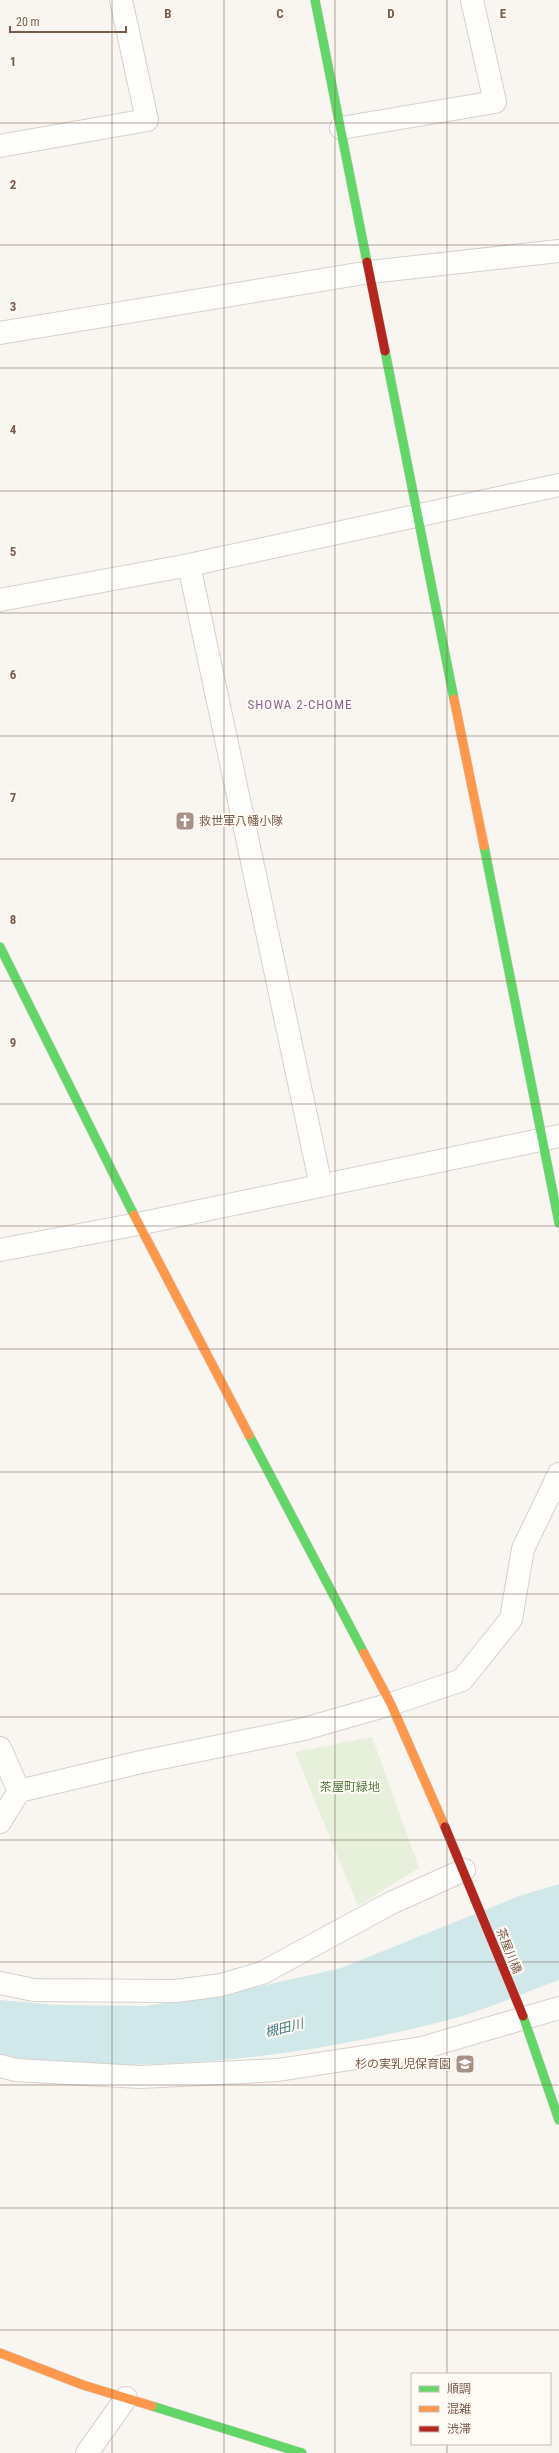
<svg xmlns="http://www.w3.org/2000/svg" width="559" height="2453" font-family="'Roboto Condensed','Noto Sans JP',sans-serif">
  <rect width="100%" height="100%" fill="#f9f5f0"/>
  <path fill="#e7f0db" d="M372,1737l47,131 -61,38 -63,-154z"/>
  <path fill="#d0e8ea" d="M559,1884v96c-36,13 -73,30 -111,40 -96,25 -195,41 -295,44 -52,2 -102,2 -153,-10v-54l55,5 91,1 98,-16 97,-22 178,-72z"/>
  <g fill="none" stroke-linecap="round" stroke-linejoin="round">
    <defs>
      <path id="lane" d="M370,272l189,-21"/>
      <path id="street" d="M341,128l154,-26 -23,-102
        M0,146l147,-26 -26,-120
        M0,333l370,-61
        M189,565l132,621
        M0,600l189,-35 370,-80
        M0,1250l138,-26 421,-88
        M0,1748l19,43
        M0,1822l19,-31 122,-29 163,-33 87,-25 71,-24 49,-61 12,-70 36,-75
        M0,1983l34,7 142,1 45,-6 41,-12 129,-70 73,-33
        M0,2066l16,4 124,7 138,-7 144,-22 137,-40
        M87,2453l39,-55"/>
      <path id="fast" d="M315,0l52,262
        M385,351l69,348
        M484,846l75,377
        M0,947l134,268
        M249,1435l115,218
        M523,2016l36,104
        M152,2406l150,47"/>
      <path id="slow" d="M454,699l30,147
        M134,1215l115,220
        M364,1653l27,51 54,123
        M0,2353l83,32 69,21"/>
      <path id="jam" d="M367,262l18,89
        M445,1827l78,189"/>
    </defs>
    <use href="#lane" stroke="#d7d1cb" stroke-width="24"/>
    <use href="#street" stroke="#d7d1cb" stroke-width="24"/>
    <use href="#fast" stroke="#d9d2cb" stroke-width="10"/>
    <use href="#slow" stroke="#d9d2cb" stroke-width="10"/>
    <use href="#jam" stroke="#d9d2cb" stroke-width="10"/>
    <use href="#lane" stroke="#fefefd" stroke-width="22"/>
    <use href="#street" stroke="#fefefd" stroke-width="22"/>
    <use href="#fast" stroke="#63d668" stroke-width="9"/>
    <use href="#slow" stroke="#ff974d" stroke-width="9"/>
    <use href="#jam" stroke="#b3261e" stroke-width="9"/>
  </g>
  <path fill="none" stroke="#7a5c4d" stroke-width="1" stroke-opacity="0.55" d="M112,0v2453M224,0v2453M335,0v2453M447,0v2374M0,123h559M0,245h559M0,368h559M0,491h559M0,613h559M0,736h559M0,859h559M0,981h559M0,1104h559M0,1226h559M0,1349h559M0,1472h559M0,1594h559M0,1717h559M0,1840h559M0,1962h559M0,2085h559M0,2208h559M0,2330h559M447,2444v9"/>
  <defs>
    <symbol id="church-square" viewBox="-11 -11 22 22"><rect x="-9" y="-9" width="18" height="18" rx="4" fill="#a69286" stroke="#fffaf3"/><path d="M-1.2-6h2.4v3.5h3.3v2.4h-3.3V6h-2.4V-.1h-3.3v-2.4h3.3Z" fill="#fff"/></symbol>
    <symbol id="school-square" viewBox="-11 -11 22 22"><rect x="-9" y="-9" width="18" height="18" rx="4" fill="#a69286" stroke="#fffaf3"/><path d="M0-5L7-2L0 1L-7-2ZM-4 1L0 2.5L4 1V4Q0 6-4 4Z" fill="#fff"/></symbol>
  </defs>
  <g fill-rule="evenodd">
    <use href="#church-square" x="174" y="810" width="22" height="22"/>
    <use href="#school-square" x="454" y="2053" width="22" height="22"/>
  </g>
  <g text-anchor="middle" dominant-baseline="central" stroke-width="4" stroke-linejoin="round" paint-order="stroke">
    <g font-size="12" fill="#7a5c4d" stroke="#fffaf3" text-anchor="start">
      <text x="199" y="821">救世軍八幡小隊</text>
      <text x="451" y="2064" text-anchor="end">杉の実乳児保育園</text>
    </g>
    <g font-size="12" fill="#537a41" stroke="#fffaf3">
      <text x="350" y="1787">茶屋町緑地</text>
    </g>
    <g font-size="12" fill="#7a5c4d" stroke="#fffaf3">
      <text transform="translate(509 1951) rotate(68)">茶屋川橋</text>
    </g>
    <g font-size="13" letter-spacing="1" fill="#846695" stroke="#fffaf3">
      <text x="300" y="704">SHOWA 2-CHOME</text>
    </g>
    <g font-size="13" font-style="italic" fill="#437c86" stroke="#fffaf3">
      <text transform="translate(284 2028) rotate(-14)">槻田川</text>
    </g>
  </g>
  <g font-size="13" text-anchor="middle" font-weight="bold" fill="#7a5c4d" stroke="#fffaf3" stroke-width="4" stroke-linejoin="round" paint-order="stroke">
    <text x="168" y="18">B</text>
    <text x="280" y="18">C</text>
    <text x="391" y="18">D</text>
    <text x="503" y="18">E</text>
    <text x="13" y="66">1</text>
    <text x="13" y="189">2</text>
    <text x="13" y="311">3</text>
    <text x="13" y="434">4</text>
    <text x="13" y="556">5</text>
    <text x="13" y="679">6</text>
    <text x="13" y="802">7</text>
    <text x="13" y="924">8</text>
    <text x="13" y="1047">9</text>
  </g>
  <rect x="411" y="2373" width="140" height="72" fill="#fffaf3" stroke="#cabbb1"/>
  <rect x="419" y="2386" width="20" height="6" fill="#63d668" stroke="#cabbb1"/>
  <text x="447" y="2393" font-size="12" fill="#7a5c4d">順調</text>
  <rect x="419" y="2406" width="20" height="6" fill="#ff974d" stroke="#cabbb1"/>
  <text x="447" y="2413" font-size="12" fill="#7a5c4d">混雑</text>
  <rect x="419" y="2426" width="20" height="6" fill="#b3261e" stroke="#cabbb1"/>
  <text x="447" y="2433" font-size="12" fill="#7a5c4d">渋滞</text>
  <path d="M10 26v6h116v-6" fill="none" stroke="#7a5c4d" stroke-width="2"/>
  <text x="16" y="26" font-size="12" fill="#7a5c4d" stroke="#fffaf3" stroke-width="3" paint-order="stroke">20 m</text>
</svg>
